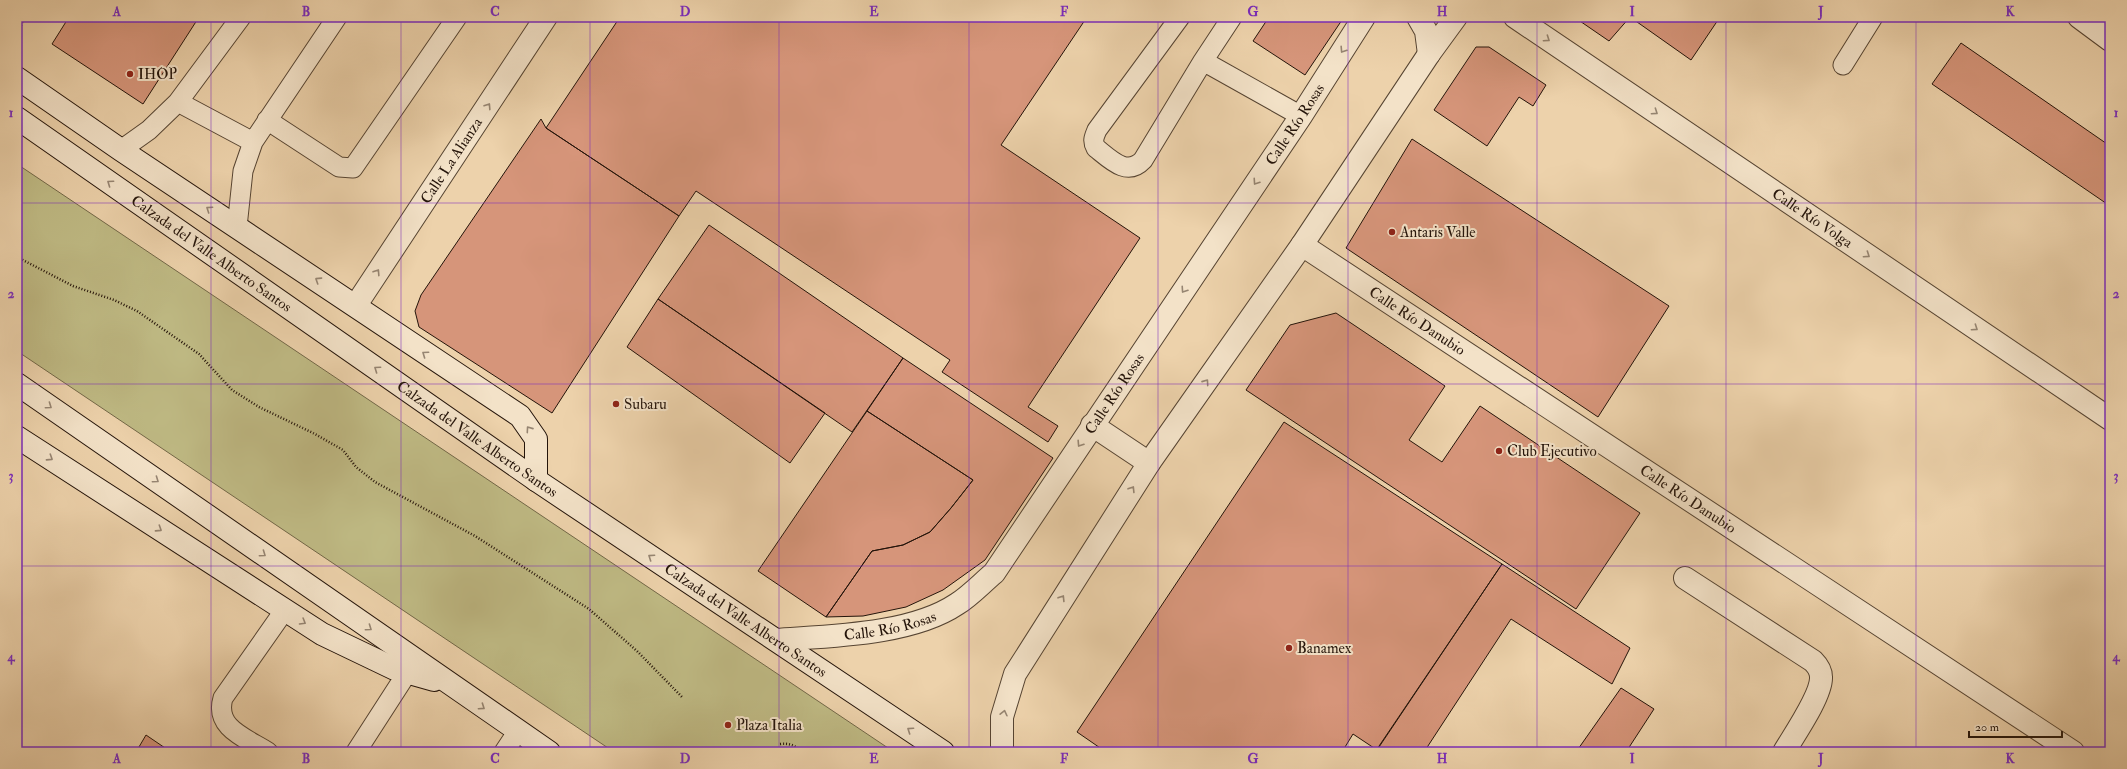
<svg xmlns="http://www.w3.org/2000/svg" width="2127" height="769" font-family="'IM FELL Double Pica',serif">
  <rect width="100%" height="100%" fill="#edd2ab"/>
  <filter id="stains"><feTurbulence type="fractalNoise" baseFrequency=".005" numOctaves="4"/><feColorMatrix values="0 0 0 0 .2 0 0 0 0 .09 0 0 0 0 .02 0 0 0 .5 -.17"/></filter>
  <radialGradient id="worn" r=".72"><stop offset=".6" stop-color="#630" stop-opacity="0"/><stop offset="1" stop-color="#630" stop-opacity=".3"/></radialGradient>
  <path fill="#bfba84" stroke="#726747" d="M17,164l877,588h-280l-597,-401z"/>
  <path fill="#d6957a" stroke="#24140a" d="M69,17h130l-56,87 -91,-60z
    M620,17h192l6,4 3,-4h266l-86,128 139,93 -112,169 30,19 -10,16 -106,-70 8,-12 -254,-169 -17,25 -133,-88z
    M1269,17h75l-39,58 -52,-34z
    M1574,17h56l-21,24z
    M1630,17h90l-29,43z
    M1961,43l149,103v60l-178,-122z
    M1476,47h13l57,38 -13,21 -14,-9 -32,49 -53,-36z
    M541,119l5,9 133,88 -127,197 -133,-86 -4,-16 6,-16z
    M1412,139l257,167 -71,111 -252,-169z
    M709,225l194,133 -51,74 -194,-133z
    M658,299l167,114 -35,50 -163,-116z
    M1336,313l109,73 -36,54 33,22 38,-56 160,107 -64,96 -330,-219 44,-65z
    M903,358l150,100 -68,102 -42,30 -37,17 -43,9 -37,1 46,-66 31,-6 27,-13 21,-24 22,-28 -106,-69z
    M867,411l106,69 -22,28 -21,24 -27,13 -31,6 -46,66 -68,-46z
    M1284,422l218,142 -125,186 -24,-16 -11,18h-236l-29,-20z
    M1502,564l128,84 -18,36 -101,-65 -87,133h-49z
    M1621,688l33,21 -28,43h-50z
    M146,735l25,17h-35z"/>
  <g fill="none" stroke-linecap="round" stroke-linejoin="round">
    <defs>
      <path id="service" d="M1180,17l-83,113c-3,7 -5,11 -1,18 15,12 31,29 47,12l60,-99 98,55
        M1203,61l29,-44
        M1843,65l30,-48
        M178,102l75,40
        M267,120l72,47 14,1 104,-151
        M121,150l28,-20 29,-28 63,-85
        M237,227l6,-56 10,-29 84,-125
        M268,752c-22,-14 -54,-24 -45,-54l61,-87
        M356,752l51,-79
        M504,752l14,-21"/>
      <g id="minor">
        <path d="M1418,17l8,14 3,23"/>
        <path id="s1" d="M1515,17l595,402"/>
        <path d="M2079,17l31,23"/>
        <path id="s2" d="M1302,245l771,507"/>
        <path id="s3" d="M356,305l190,-288"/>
        <path d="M1092,425l57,38"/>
        <path d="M1685,578l128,83c4,4 8,9 8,16 1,18 -27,58 -37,75"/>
        <path id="s4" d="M776,640c54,-4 135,-5 181,-36 13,-8 25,-21 37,-31l307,-457 63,-99"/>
        <path d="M1002,752v-35l13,-43 134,-211 153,-218 127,-191 27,-37"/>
      </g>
      <g id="secondary">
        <path d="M17,78l104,72 399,266 16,23v41"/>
        <path id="s5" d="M17,118l519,362 407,272"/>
        <path d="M17,384l532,368"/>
        <path d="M17,437l305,197 73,35 39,11"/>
      </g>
    </defs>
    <use href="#service" stroke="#564432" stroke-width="21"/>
    <use href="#minor" stroke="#564432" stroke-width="24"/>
    <use href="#secondary" stroke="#24140a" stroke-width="24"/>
    <path stroke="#24140a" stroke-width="2.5" stroke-dasharray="1 2" stroke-linecap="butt" d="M17,37l7,-20
      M17,257l56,29 41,14 23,11 62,43 33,36 27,17 56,27 28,16 13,17 19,15 100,54 114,73 48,42 46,47
      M780,744c9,-1 15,1 22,8"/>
    <use href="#service" stroke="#f3e2c8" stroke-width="19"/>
    <use href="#minor" stroke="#f3e2c8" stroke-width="22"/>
    <use href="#secondary" stroke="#f3e2c8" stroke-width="22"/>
  </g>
  <defs><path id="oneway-chevron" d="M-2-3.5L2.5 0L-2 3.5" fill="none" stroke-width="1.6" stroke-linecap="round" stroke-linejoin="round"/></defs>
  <g stroke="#968572">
    <use href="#oneway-chevron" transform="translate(1547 39) rotate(34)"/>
    <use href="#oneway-chevron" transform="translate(1343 50) rotate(123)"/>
    <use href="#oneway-chevron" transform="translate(488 106) rotate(-57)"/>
    <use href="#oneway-chevron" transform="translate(1655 112) rotate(34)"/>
    <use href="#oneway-chevron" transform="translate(1256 182) rotate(124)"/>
    <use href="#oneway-chevron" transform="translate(110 183) rotate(-145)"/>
    <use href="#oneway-chevron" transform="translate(209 209) rotate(-146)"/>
    <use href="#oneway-chevron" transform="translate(1867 255) rotate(34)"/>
    <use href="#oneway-chevron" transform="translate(377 272) rotate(-57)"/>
    <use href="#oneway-chevron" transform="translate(318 280) rotate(-147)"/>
    <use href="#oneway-chevron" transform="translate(1184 290) rotate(124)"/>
    <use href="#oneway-chevron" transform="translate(1975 328) rotate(34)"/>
    <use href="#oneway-chevron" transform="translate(425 354) rotate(-145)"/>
    <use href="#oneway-chevron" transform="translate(377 369) rotate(-145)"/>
    <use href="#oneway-chevron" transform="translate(1206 382) rotate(-55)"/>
    <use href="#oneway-chevron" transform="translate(49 406) rotate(35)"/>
    <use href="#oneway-chevron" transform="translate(529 429) rotate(-125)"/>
    <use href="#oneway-chevron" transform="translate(1080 444) rotate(123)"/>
    <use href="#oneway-chevron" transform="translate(50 458) rotate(33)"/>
    <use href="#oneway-chevron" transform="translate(156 480) rotate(35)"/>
    <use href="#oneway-chevron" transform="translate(1132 489) rotate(-58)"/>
    <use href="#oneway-chevron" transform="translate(159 529) rotate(33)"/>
    <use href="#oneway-chevron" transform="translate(263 554) rotate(35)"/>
    <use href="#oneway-chevron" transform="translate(651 557) rotate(-146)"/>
    <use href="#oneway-chevron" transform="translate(1062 598) rotate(-58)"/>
    <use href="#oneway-chevron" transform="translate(303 622) rotate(31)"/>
    <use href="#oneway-chevron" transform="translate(369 628) rotate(35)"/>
    <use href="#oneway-chevron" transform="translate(482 707) rotate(34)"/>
    <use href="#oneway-chevron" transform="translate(1004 713) rotate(-77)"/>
    <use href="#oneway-chevron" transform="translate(910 730) rotate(-146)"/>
  </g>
  <path fill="none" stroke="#7b2cbf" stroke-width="1" stroke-opacity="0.55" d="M211,17v735M401,17v735M590,17v735M779,17v735M969,17v735M1158,17v735M1348,17v735M1537,17v735M1726,17v735M1916,17v735M17,203h2093M17,384h2093M17,566h2093"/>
  <g fill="#8f2418" stroke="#f3e2c8" stroke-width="1.5">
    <circle cx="130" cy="74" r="4"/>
    <circle cx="1392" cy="232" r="4"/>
    <circle cx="616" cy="404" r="4"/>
    <circle cx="1499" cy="451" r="4"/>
    <circle cx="1289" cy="648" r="4"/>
    <circle cx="728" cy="725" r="4"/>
  </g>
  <g text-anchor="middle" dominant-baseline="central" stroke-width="4" stroke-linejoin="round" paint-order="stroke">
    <g font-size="15" fill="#24140a" stroke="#f3e2c8" text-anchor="start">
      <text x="138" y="74">IHOP</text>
      <text x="1400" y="232">Antaris Valle</text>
      <text x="624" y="404">Subaru</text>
      <text x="1507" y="451">Club Ejecutivo</text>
      <text x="1297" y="648">Banamex</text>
      <text x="736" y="725">Plaza Italia</text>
    </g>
    <g font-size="15" fill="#24140a" stroke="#f3e2c8">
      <text stroke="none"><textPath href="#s4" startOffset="775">Calle Río Rosas</textPath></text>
      <text stroke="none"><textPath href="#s3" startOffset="173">Calle La Alianza</textPath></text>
      <text stroke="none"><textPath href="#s1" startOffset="359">Calle Río Volga</textPath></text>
      <text stroke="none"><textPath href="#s5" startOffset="237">Calzada del Valle Alberto Santos</textPath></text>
      <text stroke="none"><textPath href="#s2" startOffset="138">Calle Río Danubio</textPath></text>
      <text stroke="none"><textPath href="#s4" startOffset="451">Calle Río Rosas</textPath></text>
      <text stroke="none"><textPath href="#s5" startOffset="561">Calzada del Valle Alberto Santos</textPath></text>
      <text stroke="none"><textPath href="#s2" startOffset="462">Calle Río Danubio</textPath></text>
      <text stroke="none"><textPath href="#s5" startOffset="885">Calzada del Valle Alberto Santos</textPath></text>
      <text stroke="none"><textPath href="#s4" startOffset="115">Calle Río Rosas</textPath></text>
    </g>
  </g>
  <rect width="2127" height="769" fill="none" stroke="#edd2ab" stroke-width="44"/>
  <path d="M1969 731v6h93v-6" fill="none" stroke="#24140a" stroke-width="2"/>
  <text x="1975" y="731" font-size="12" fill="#24140a" stroke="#f3e2c8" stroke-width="3" paint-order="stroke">20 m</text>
  <rect x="22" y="22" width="2083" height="725" fill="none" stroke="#7b2cbf" stroke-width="1.5"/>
  <g font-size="13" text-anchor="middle" font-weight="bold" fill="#7b2cbf">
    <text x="117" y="16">A</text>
    <text x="306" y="16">B</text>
    <text x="495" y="16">C</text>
    <text x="685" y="16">D</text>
    <text x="874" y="16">E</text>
    <text x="1064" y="16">F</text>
    <text x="1253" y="16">G</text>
    <text x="1442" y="16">H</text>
    <text x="1632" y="16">I</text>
    <text x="1821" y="16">J</text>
    <text x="2010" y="16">K</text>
    <text x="11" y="117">1</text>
    <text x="2116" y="117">1</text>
    <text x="11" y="298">2</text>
    <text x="2116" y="298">2</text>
    <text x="11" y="480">3</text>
    <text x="2116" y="480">3</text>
    <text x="11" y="661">4</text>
    <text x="2116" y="661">4</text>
    <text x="117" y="763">A</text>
    <text x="306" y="763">B</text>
    <text x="495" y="763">C</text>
    <text x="685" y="763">D</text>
    <text x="874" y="763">E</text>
    <text x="1064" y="763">F</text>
    <text x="1253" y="763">G</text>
    <text x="1442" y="763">H</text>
    <text x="1632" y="763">I</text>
    <text x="1821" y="763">J</text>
    <text x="2010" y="763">K</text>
  </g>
  <rect width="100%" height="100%" filter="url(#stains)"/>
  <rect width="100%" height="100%" fill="url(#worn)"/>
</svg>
